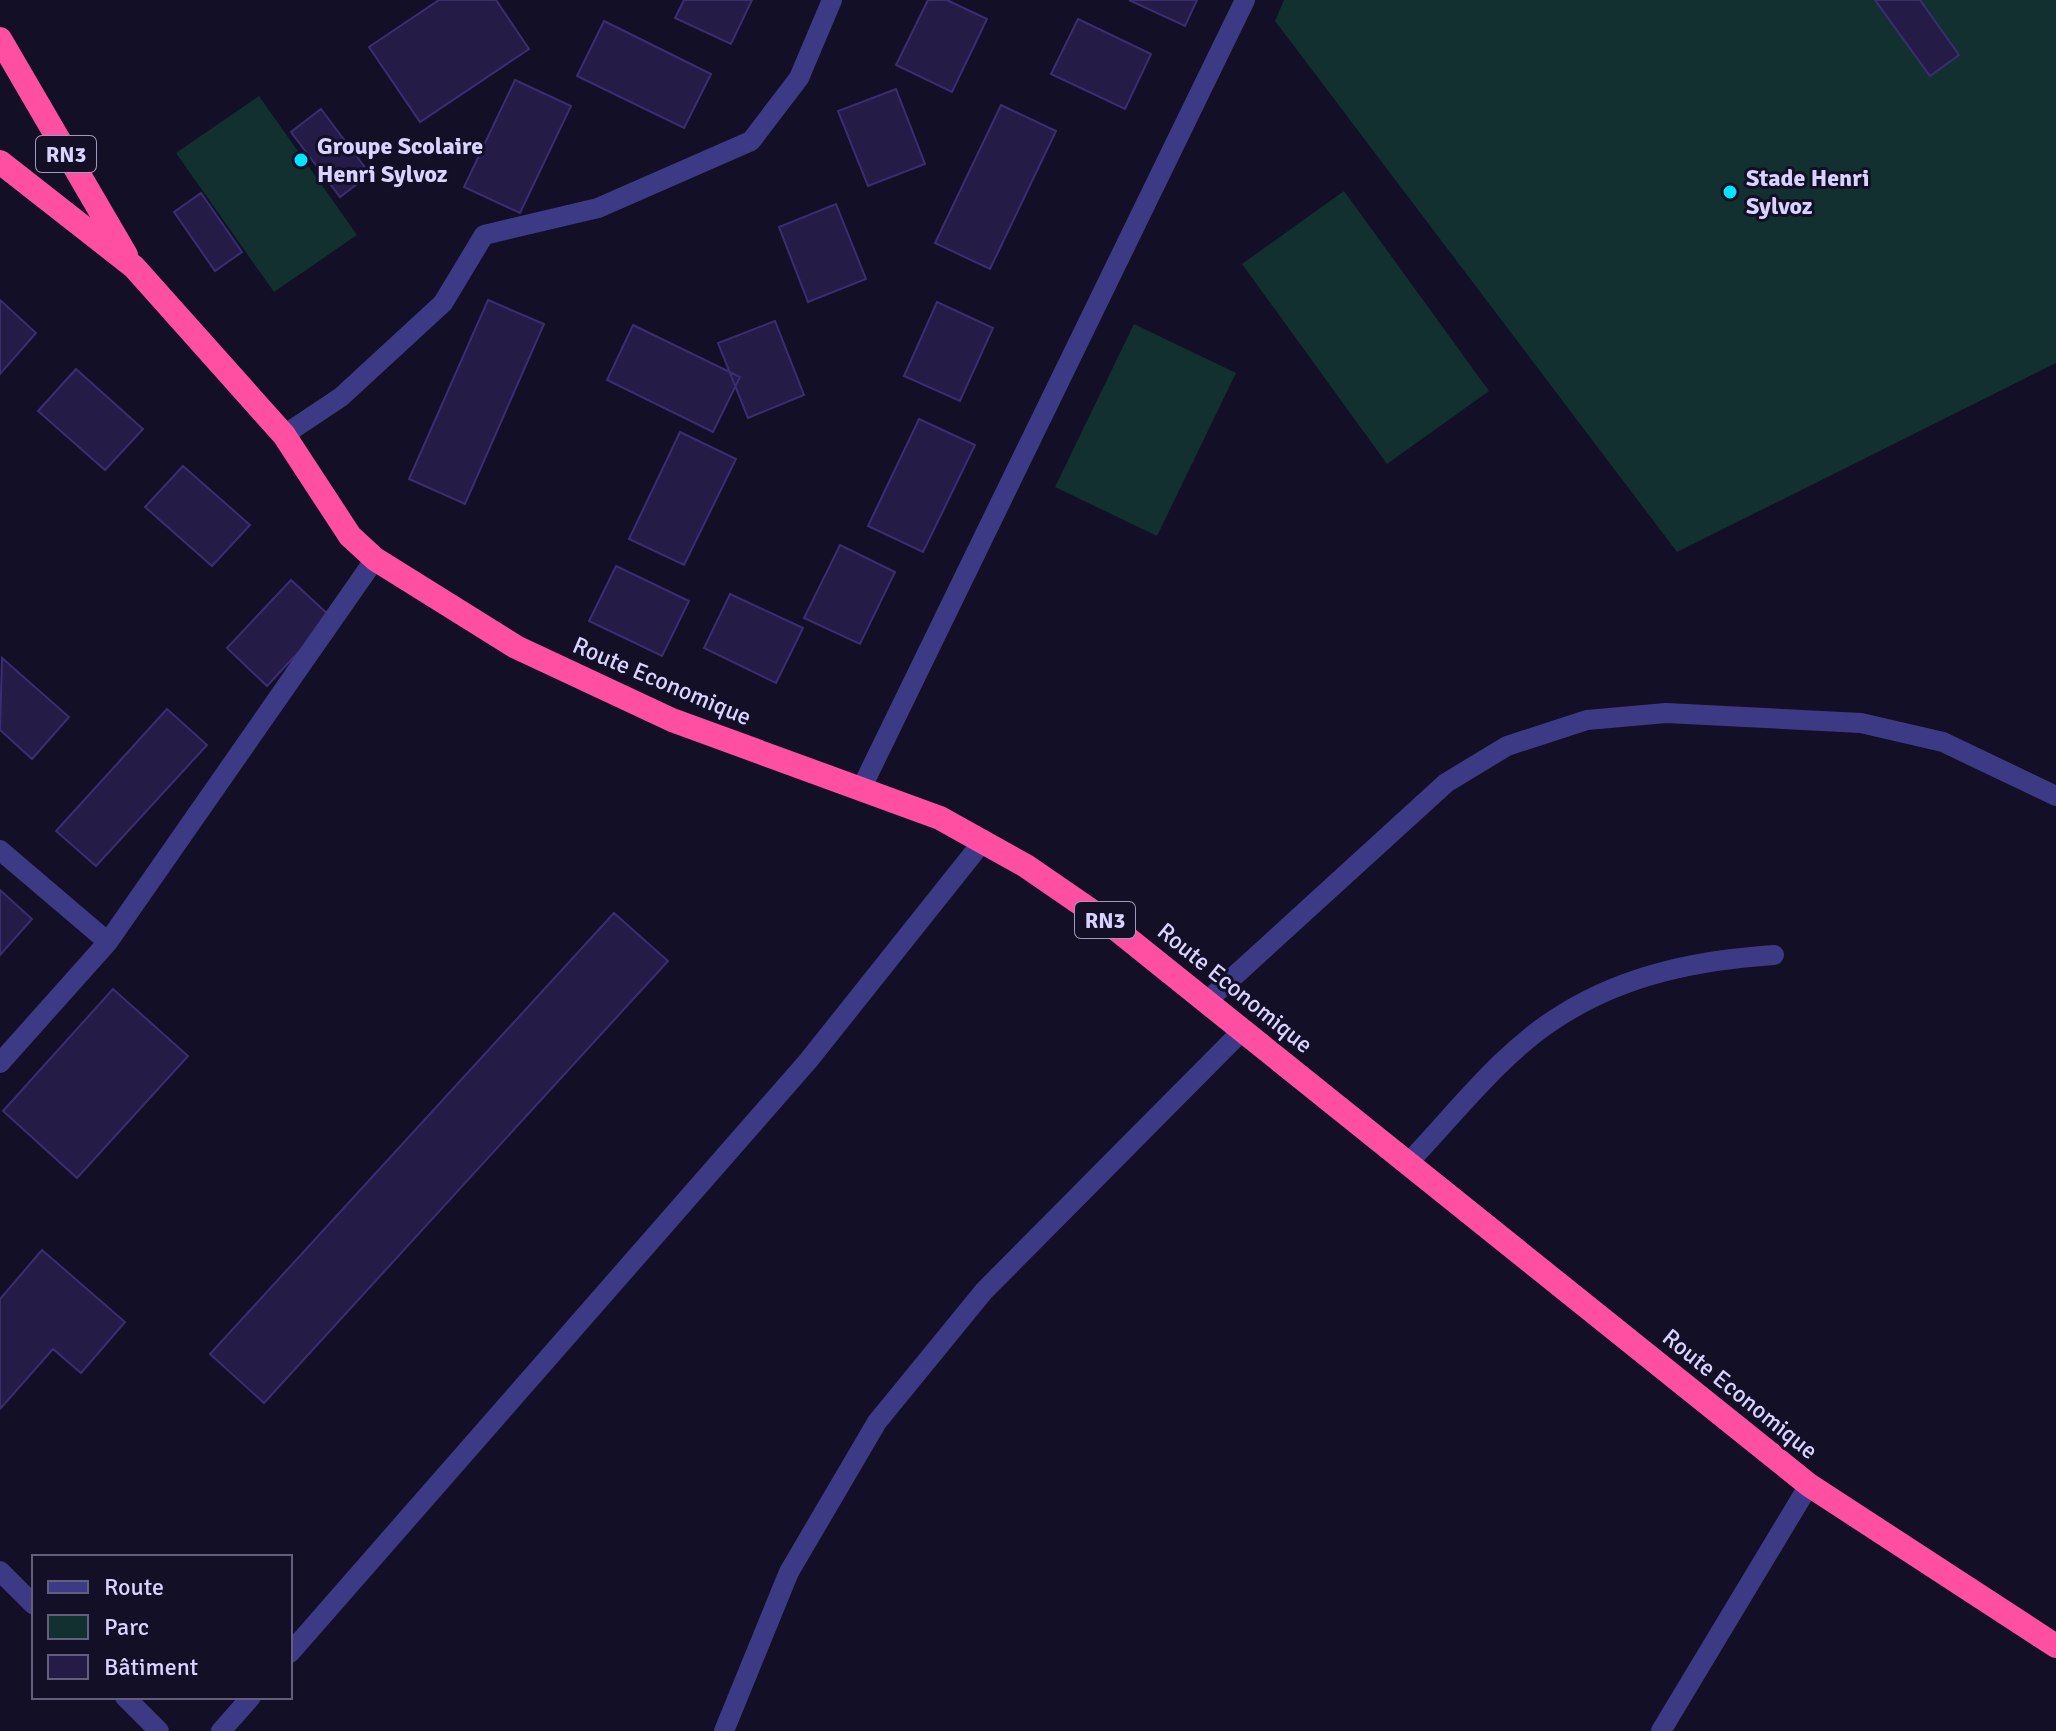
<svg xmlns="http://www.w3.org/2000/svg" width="2056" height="1731" font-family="Signika,sans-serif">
  <rect width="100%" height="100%" fill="#130f26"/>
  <path fill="#12302f" d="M1284,0h772v363l-379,189 -402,-531z
    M259,96l98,139 -83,57 -98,-139z
    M1344,191l145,200 -102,73 -145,-200z
    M1134,324l102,49 -79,163 -102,-49z"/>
  <path fill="#241b47" stroke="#3b2d73" stroke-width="2" d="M439,0h57l33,49 -109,73 -51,-75z
    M684,0h68l-21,44 -56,-26z
    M928,0h19l40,19 -35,73 -56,-27z
    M1129,0h68l-12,26z
    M1875,0h45l39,55 -29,21z
    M1078,19l73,35 -26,55 -74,-35z
    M604,21l107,53 -27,54 -107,-52z
    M515,80l56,26 -51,107 -56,-26z
    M896,89l29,75 -57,22 -30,-75z
    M1001,105l55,26 -66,138 -55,-26z
    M321,109l49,65 -30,23 -49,-65z
    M201,193l41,59 -27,19 -41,-59z
    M836,204l30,75 -58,23 -29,-75z
    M0,300l36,33 -36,41z
    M488,300l56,24 -79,180 -56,-25z
    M937,302l56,26 -33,73 -56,-25z
    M775,321l29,74 -56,23 -30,-75z
    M633,325l107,52 -27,55 -106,-52z
    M76,369l67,60 -38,41 -67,-59z
    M919,419l56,26 -52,107 -55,-26z
    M680,432l56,27 -52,106 -55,-26z
    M183,466l67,59 -38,41 -67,-59z
    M840,545l55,27 -35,72 -56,-26z
    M616,566l73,35 -27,55 -73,-35z
    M291,580l40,37 -64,69 -40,-38z
    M730,594l73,34 -27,55 -72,-35z
    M2,658l67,59 -37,42 -32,-29z
    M167,709l40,36 -111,121 -40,-35z
    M0,890l32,29 -32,36z
    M614,913l54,48 -404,442 -54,-49z
    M113,989l75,67 -111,122 -74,-67z
    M42,1250l83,72 -44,51 -28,-24 -53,60v-110z"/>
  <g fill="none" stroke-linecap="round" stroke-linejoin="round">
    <path stroke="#3d3a85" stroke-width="20" d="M284,435l57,-38 102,-94 41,-68 114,-27 153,-67 48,-63 33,-78
      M861,789l384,-789
      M0,850l108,92
      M1207,1001l239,-218 61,-37 80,-26 79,-7 195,10 82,19 113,54
      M0,1063l108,-121 267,-383
      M1408,1163c48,-50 95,-113 155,-149 64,-40 137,-54 211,-59
      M0,1571l34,34
      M290,1653l518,-592 176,-221
      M125,1697l34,34
      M221,1731l30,-34
      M724,1731l65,-159 88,-150 107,-131 259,-261
      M1661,1731l148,-246"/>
    <path stroke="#ff4fa3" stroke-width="24" d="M0,39l126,216
      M0,162l134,105 150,168 66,101 25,23 141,88 156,73 268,98 86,48 80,55 703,564 247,161"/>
  </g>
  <g fill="#00e5ff" stroke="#130f26" stroke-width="3">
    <circle cx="301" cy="160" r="8"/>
    <circle cx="1730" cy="192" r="8"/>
  </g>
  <g text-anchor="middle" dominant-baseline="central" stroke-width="6" stroke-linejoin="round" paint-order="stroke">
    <g fill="#130f26" stroke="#9e99be" stroke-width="2">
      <rect x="36" y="136" width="60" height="36" rx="6"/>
      <rect x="1075" y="902" width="60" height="36" rx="6"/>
    </g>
    <g font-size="22" font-weight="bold" fill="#d9d4ff">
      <text x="66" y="154">RN3</text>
      <text x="1105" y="920">RN3</text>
    </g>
    <g font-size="24" font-weight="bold" fill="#d9d4ff" stroke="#130f26" text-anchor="start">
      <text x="317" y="146">Groupe Scolaire<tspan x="317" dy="28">Henri Sylvoz</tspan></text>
      <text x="1746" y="178">Stade Henri<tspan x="1746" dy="28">Sylvoz</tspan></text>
    </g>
    <g font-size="24" fill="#d9d4ff" stroke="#130f26">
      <text transform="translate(662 681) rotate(23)">Route Economique</text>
      <text transform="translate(1235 988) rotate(39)">Route Economique</text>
      <text transform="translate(1740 1394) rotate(39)">Route Economique</text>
    </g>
  </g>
  <rect x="32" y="1555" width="260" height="144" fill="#130f26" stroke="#625e7d" stroke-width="2"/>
  <rect x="48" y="1581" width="40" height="12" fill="#3d3a85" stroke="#625e7d" stroke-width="2"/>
  <text x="104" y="1595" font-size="24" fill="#d9d4ff">Route</text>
  <rect x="48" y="1615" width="40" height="24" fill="#12302f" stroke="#625e7d" stroke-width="2"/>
  <text x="104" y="1635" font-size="24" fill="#d9d4ff">Parc</text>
  <rect x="48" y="1655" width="40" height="24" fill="#241b47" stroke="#625e7d" stroke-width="2"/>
  <text x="104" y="1675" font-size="24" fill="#d9d4ff">Bâtiment</text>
</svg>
